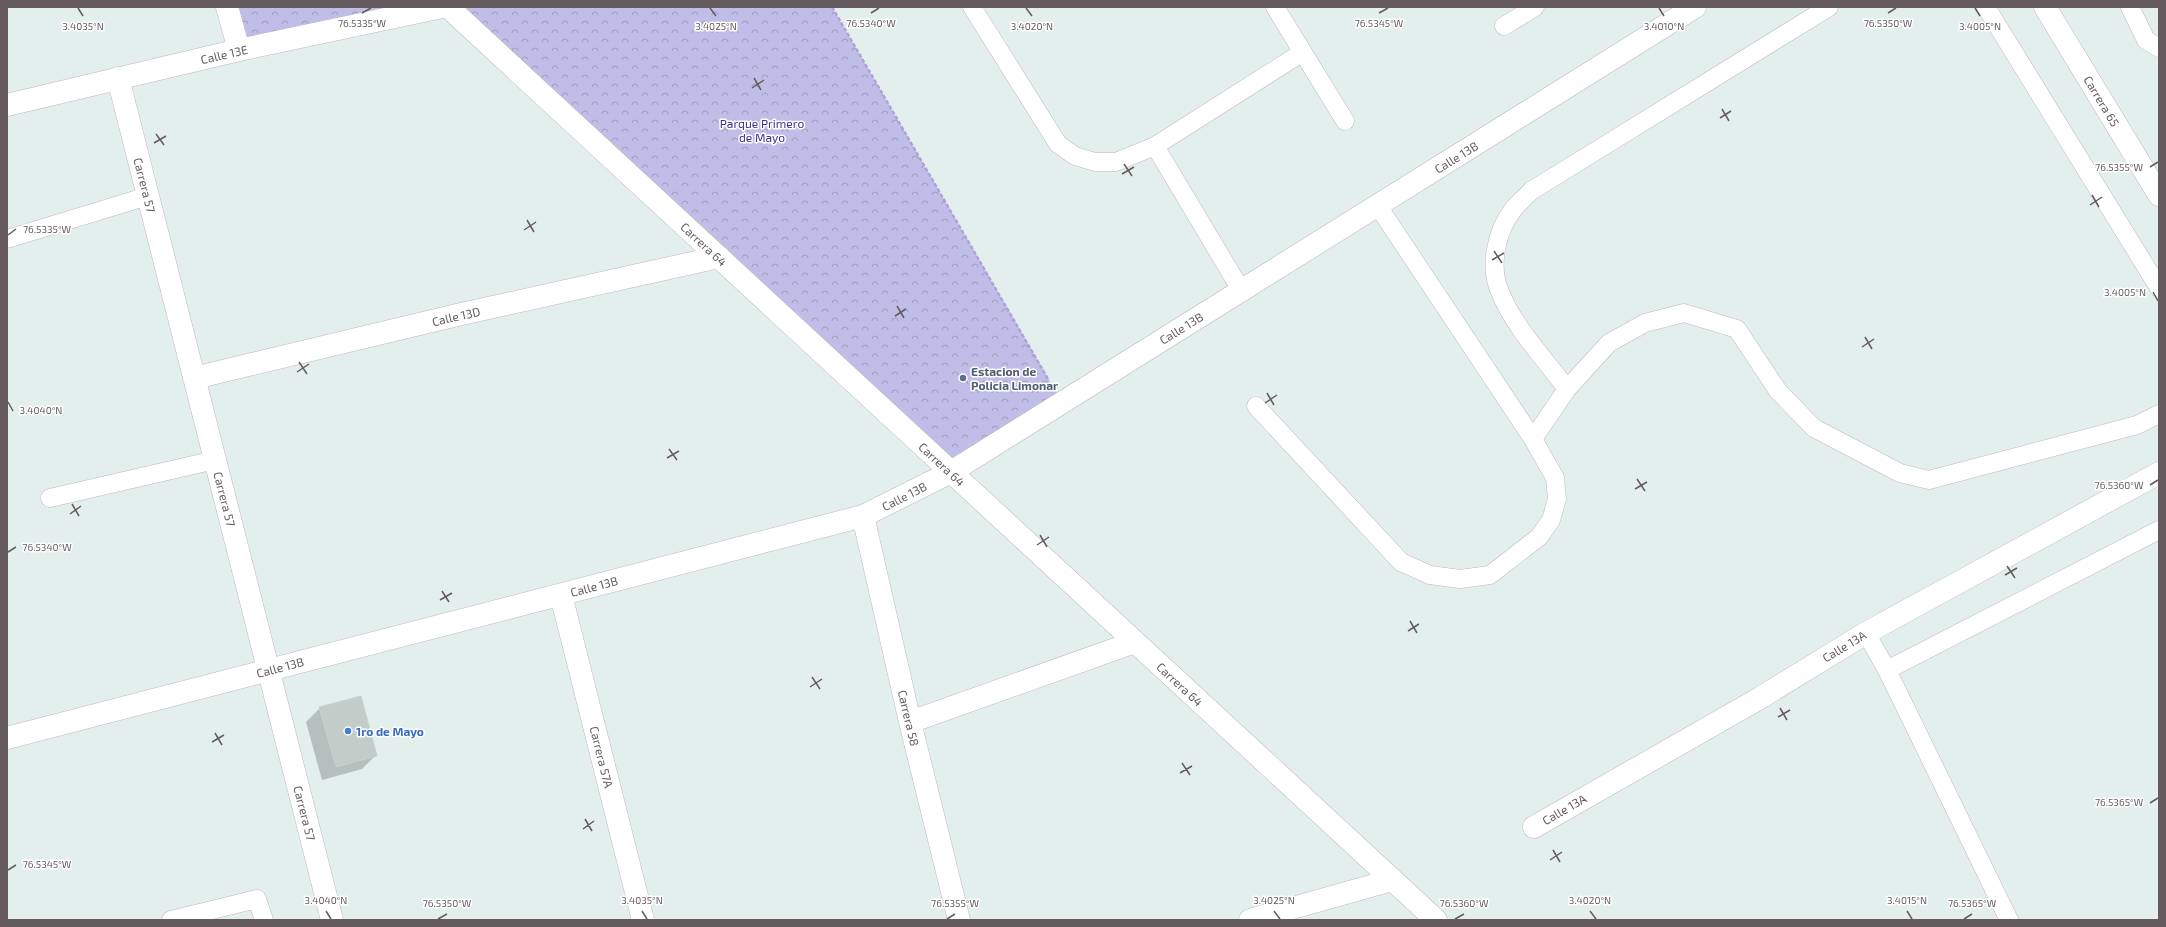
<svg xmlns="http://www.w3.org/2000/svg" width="2166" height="927" font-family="'Exo 2',sans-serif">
  <defs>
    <pattern id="forest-crowns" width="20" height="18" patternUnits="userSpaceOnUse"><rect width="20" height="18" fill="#c0bee8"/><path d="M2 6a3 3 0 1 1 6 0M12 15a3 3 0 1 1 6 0" fill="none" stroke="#a09dbf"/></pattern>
  </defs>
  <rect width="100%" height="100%" fill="#e3efed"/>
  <path fill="url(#forest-crowns)" d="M227,7h215l-203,43z
    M448,7h384l230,395 -111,70z"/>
  <path fill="#0003" d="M320,708l56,47 -14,14 -40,11 -16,-58z"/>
  <path fill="#c2cdca" stroke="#c1d4cf" d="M361,696l16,60 -41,11 -17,-60z"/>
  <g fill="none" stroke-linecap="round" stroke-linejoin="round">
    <defs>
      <path id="service" d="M972,7l86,137 17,12 20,6h21l39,-16 148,-94
        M1275,7l70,114
        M1986,7l173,281
        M2130,7l16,33 13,8
        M1504,26l31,-19
        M1155,146l86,144
        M7,239l141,-43
        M1567,389c-23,-31 -53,-62 -67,-97 -11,-25 -4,-60 12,-81 5,-7 13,-13 19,-20l298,-184
        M1256,406l145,156 29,13 30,4 30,-4 49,-38 12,-17 6,-21 -2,-21 -22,-39 -155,-233
        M1533,439l34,-50 42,-46 36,-20 39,-10 53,16 41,62 36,37 86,45 29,7 208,-55 22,-11
        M50,498l165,-38
        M1866,633l21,37 122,250
        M1887,670l272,-140
        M171,920l86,-21 7,21"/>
      <path id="minor" d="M227,7l12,43
        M448,7l988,913
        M2045,7l114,188
        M118,78l214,842
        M7,105l232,-55 203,-43
        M194,378l263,-63 262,-58
        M863,516l47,206 49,198
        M561,595l82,325
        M910,722l225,-80
        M7,738l856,-222 88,-44 744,-465
        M1534,827l226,-129 106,-65 293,-160
        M1250,920l142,-40"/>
    </defs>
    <use href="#service" stroke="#c0b8bb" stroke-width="19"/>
    <use href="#minor" stroke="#c0b8bb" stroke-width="23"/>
    <path stroke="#b2a0db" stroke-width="2.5" stroke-dasharray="4 2" stroke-linecap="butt" d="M832,7l216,372"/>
    <use href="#service" stroke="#fff" stroke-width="18"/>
    <use href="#minor" stroke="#fff" stroke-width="22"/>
  </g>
  <path fill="none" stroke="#655b5f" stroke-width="1.5" d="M78,8l5,8M710,8l6,8M1026,8l6,8M1659,8l5,8M1975,8l5,8M362,13l9,-5M871,13l8,-5M1379,13l9,-5M1888,13l8,-5M754,78l7,12M752,88l12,-8M1722,109l7,12M1720,118l11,-7M156,134l8,11M154,143l12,-7M1124,164l8,12M2150,167l8,-5M1122,174l12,-7M2092,195l7,12M2090,205l12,-8M527,220l7,12M524,230l12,-8M8,235l8,-6M1494,251l8,12M1492,260l12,-7M2153,292l5,9M897,306l7,12M895,316l11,-7M1865,337l7,12M1862,347l12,-8M299,362l8,12M297,372l12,-8M1267,393l7,12M8,402l5,9M1265,403l12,-8M669,449l8,11M667,458l12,-7M1637,479l8,12M2150,485l8,-5M1635,489l12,-7M72,504l7,12M70,514l11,-8M1040,535l7,12M1037,545l12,-8M8,552l8,-5M2007,566l8,12M2005,575l12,-7M442,591l7,11M440,600l12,-7M1410,621l7,12M1408,631l11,-7M812,677l8,12M810,687l12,-8M1780,708l7,12M1778,717l12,-7M215,733l7,12M212,742l12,-7M1182,763l8,12M1180,773l12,-7M2150,803l8,-5M585,819l7,12M583,829l11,-8M1553,850l7,12M1550,860l12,-8M8,870l8,-5M326,911l5,8M642,911l5,8M1274,911l6,8M1590,911l6,8M1907,911l5,8M438,919l9,-5M947,919l8,-5M1455,919l9,-5M1964,919l8,-5"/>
  <circle fill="#5c6f8a" stroke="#fff" stroke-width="1.5" cx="963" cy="378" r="4"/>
  <circle fill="#3f7fe0" stroke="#fff" stroke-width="1.5" cx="348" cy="731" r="4"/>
  <g text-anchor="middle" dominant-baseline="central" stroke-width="3" stroke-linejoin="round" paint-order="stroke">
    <g font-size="12" fill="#655b5f" stroke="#fff">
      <text transform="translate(224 54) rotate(-13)">Calle 13E</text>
      <text transform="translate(2102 101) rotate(59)">Carrera 65</text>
      <text transform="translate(1456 157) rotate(-32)">Calle 13B</text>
      <text transform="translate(145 185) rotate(76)">Carrera 57</text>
      <text transform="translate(704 244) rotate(43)">Carrera 64</text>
      <text transform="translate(456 316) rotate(-13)">Calle 13D</text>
      <text transform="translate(1181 328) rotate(-32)">Calle 13B</text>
      <text transform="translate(942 464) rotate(43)">Carrera 64</text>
      <text transform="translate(904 496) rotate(-27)">Calle 13B</text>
      <text transform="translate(225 499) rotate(76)">Carrera 57</text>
      <text transform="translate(594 586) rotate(-15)">Calle 13B</text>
      <text transform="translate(1844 646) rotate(-31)">Calle 13A</text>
      <text transform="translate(280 667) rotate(-15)">Calle 13B</text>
      <text transform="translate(1180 684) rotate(43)">Carrera 64</text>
      <text transform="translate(909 718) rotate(77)">Carrera 58</text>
      <text transform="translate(602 757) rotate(76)">Carrera 57A</text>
      <text transform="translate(1564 809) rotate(-30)">Calle 13A</text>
      <text transform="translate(305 813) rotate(76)">Carrera 57</text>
    </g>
    <g font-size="12" fill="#39318e" stroke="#fff">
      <text x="762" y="123">Parque Primero<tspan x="762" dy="14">de Mayo</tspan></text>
    </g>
    <g font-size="12" font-weight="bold" fill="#4e5e75" stroke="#fff" text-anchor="start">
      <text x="971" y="371">Estacion de<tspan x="971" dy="14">Policia Limonar</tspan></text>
    </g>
    <g font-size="12" font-weight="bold" fill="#366cbe" stroke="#fff" text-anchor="start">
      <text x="356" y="731">1ro de Mayo</text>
    </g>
  </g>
  <g font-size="10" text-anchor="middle" fill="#655b5f" stroke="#fff" stroke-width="3" stroke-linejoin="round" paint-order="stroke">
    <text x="362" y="27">76.5335°W</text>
    <text x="871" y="27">76.5340°W</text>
    <text x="1379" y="27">76.5345°W</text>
    <text x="1888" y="27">76.5350°W</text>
    <text x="83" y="30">3.4035°N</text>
    <text x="716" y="30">3.4025°N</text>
    <text x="1664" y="30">3.4010°N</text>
    <text x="1032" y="30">3.4020°N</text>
    <text x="1980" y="30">3.4005°N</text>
    <text x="2119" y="171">76.5355°W</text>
    <text x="47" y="233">76.5335°W</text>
    <text x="2125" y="296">3.4005°N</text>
    <text x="41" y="414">3.4040°N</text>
    <text x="2119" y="489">76.5360°W</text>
    <text x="47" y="551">76.5340°W</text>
    <text x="2119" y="806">76.5365°W</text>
    <text x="47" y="868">76.5345°W</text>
    <text x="326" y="904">3.4040°N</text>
    <text x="642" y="904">3.4035°N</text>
    <text x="1274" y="904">3.4025°N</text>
    <text x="1590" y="904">3.4020°N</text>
    <text x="1907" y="904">3.4015°N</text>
    <text x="447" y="907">76.5350°W</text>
    <text x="955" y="907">76.5355°W</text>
    <text x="1464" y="907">76.5360°W</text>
    <text x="1972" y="907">76.5365°W</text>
  </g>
  <rect width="2166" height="927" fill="none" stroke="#655b5f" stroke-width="16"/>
</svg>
